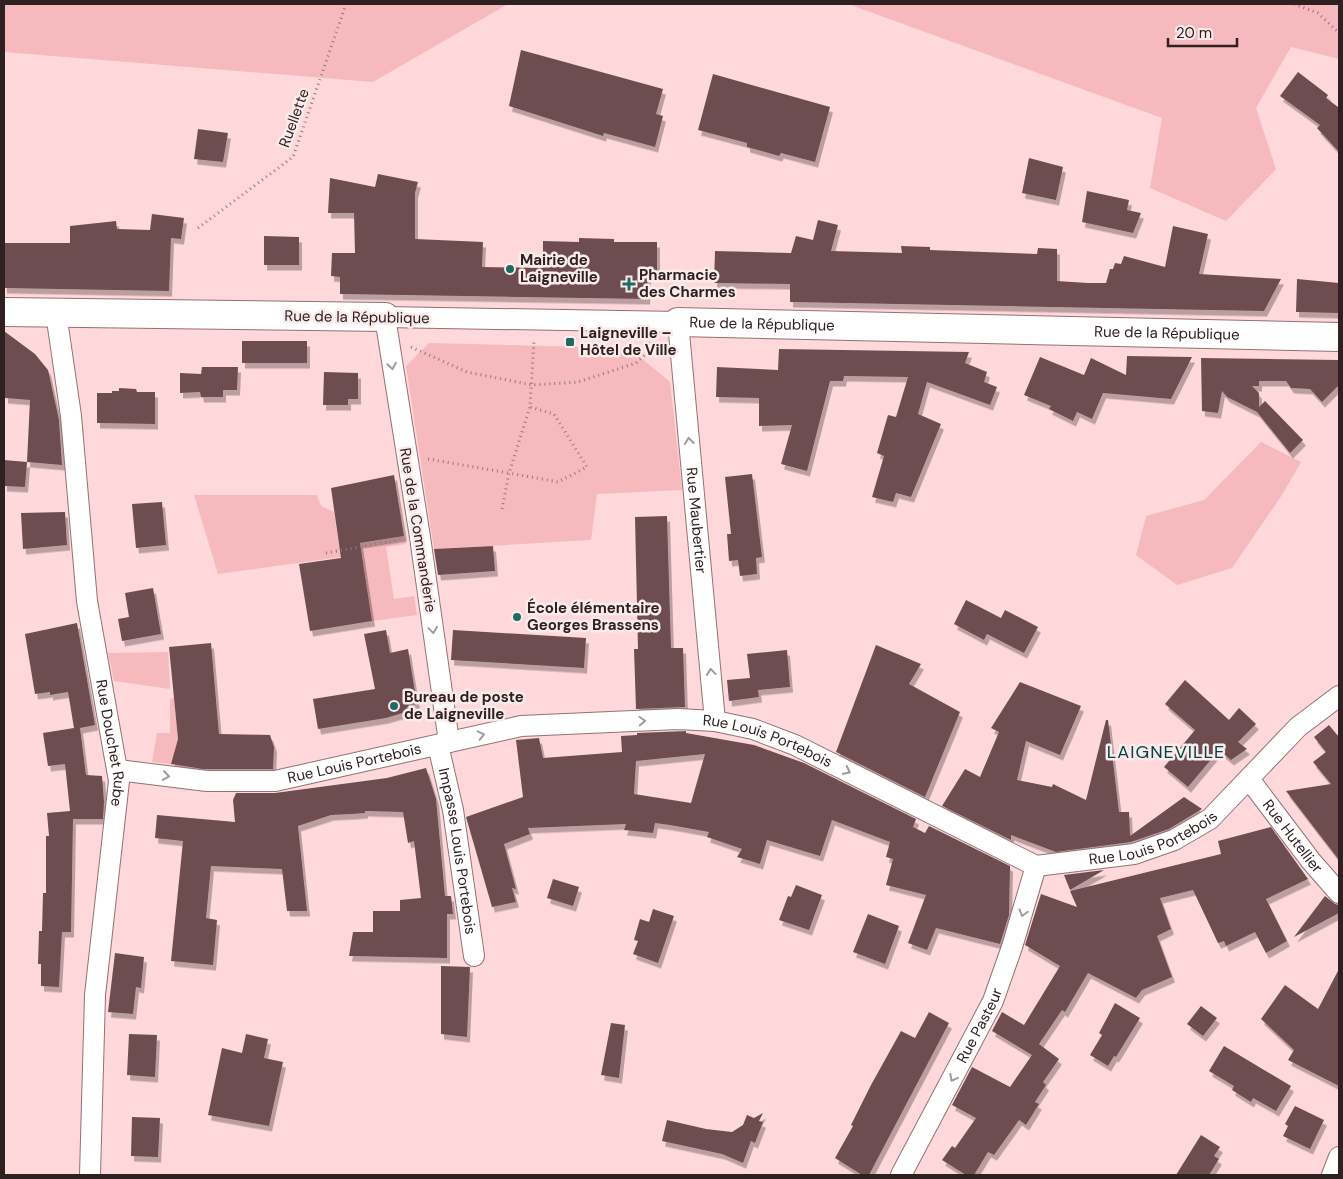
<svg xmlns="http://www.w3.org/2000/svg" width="1343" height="1179" font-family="'DM Sans',sans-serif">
  <defs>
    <filter id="shadow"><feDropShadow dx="3" dy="5.5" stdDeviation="0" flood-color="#0004"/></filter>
  </defs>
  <rect width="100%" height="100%" fill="#fed8da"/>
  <path fill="#f6b9bd" d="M4,4h504l-135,78 -369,-30z
    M848,4h491v55l-48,-12 -35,61 20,61 -50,52 -76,-33 12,-70z
    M429,343l200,5 41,34 12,108 -85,4 -6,46 -157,9 -28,-183z
    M1261,442l40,20 -19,33 -50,73 -55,17 -41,-30 10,-39 58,-16z
    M194,495h123l4,11 13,6 5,35 65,-11 2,8 -20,3 8,52 20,-3 3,19 -45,6 -10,-67 -144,20z
    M168,652l2,37 -56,-8 -6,-28z
    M174,698l4,41 -7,25 -19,-2 5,-29h13v-34z"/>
  <path fill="#6d4e50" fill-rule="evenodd" filter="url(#shadow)" d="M521,50l142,39 -7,25 7,2 -8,31 -51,-14 -1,3 -94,-30z
    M1298,72l30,23 -2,3 12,9 1,-1v46l-22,-24 3,-3 -40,-29z
    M713,74l117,33 -15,55 -34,-9 -2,3 -32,-9v-4l-49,-13z
    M198,129l30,4 -5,29 -29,-3z
    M1029,158l34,9 -7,33 -34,-7z
    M378,174l40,8 -3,11v46l68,3 -1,25 61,1v-27l36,1v-4l35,1v3h43v30h-9l-1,27 -307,-5v-17l-9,-1 1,-23h23l-1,-40h-26l2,-35 45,9z
    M1087,191l42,9 -2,10 14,3 -8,20 -51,-11z
    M152,214l32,4 -3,21 -10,-1 -2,53 -165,-3v-45h66v-17l46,-5 1,8 33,1z
    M818,220l20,5 -7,26 71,2 -1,-7 29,1v3l107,4 1,-6 19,1v32l31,2h18l4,-14h3l2,-6 6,1 3,-8 41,11 8,-41 35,8 -9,40 82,5 -17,32 -474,-9v-18l-76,-1 1,-32 76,2 5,-17 17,4z
    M264,236l35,1v28h-35z
    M1297,279l42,4v30l-43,-1z
    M4,331l31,23 13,16 11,50 3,45 -35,-3 3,-62 -25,-2z
    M242,341h65v22h-65z
    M779,349l190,3 -4,11 22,9 -3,10 13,5 -7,18 -63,-23 -9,32 23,10 -30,73 -15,-4 -3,9 -21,-5 12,-41 -7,-3 11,-38 8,2 12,-40 -64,-1 -1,5h-13l-23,90 -26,-7 11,-39 -33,1v-28l-43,-1 1,-30 61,3z
    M1127,356l65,1 -21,42 -68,-6 -11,26 -15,-7 -4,9 -24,-12 2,-3 -27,-11 16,-38 44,18 7,-17 35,17z
    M1201,358l138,2v25l-17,17 -12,-13 -19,-1 -5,-7h-27v5h-7l7,7v14l6,-6 38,39 -13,13 -33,-41 -30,-15 -5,-6 -4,22 -16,-2z
    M202,367h36l-1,23h-14v7h-22l-1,-5 -20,1v-20l21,1z
    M324,372l34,1v26h-10v6h-25z
    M119,388l17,1 1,3h18v32l-58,-1v-30h15v-2h7z
    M4,460l23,2 -2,25 -21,-1z
    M752,474l10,83 -6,1 1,16 -17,2 -2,-16 -9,1 -2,-27h4l-6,-57z
    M394,475l10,61 -44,7 12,78 -62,10 -11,-67 42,-6 -10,-70z
    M162,502l4,43 -30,3 -4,-44z
    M65,512l2,33 -44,4 -2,-36z
    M667,516l4,132h12l2,59 -49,2 -2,-60h4l-3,-132z
    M493,546l2,25 -57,4 -4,-26z
    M153,588l8,46 -39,7 -4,-22 11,-2 -4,-24z
    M966,600l35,18 4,-8 33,17 -14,26 -37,-19 -3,6 -30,-16z
    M77,623l18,102 -15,3 6,47 16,1 2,26 -1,17h-30l-2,113h-9l-3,55 -18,-1v-22h-3l1,-33h3l1,-38h3v-57h3l-2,-23 23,-2 -5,-47 -17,2 -5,-33 31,-5 -6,-36 -18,3v-3l-15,2 -10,-60z
    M386,630l4,23 18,-4 9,55 -8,1 -6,8 -17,5 -68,11 -5,-30 62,-10 -11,-55z
    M453,630l133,8 -2,30 -133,-8z
    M211,643l8,91 51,1 4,12 -1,22h-70l-32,-5 7,-25 -9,-92z
    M876,645l45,19 -12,20 51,28 -35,85 -89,-45z
    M787,650l3,37 -32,3 1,7 -30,4 -2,-21 23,-2 -3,-24z
    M1185,680l44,40 10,-12 17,16 -18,18 9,7 -16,11 -12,-10 -31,37 -24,-20 31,-37 -30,-26z
    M1020,682l61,24 -21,49 -34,-14 -9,39 35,7 1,-3 33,16 20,-80h2l11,92h10l1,24 54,-39 18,12 -33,20 -38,13 -75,10 -45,-17v5l-69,-34 23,-37 15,8 19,-45 -8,-4z
    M1329,725l10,12v123l-53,-69 45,-7 -18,-22 13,-10 -12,-15z
    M686,731v2l68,12 50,18 112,56 -3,8 12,6 4,-7 81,40 -1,49 -9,29 -64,-16 -9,22 -19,-7 18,-48 -40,-10 7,-26 -7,-2 4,-15 -58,-22 -12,36 -53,-16 -7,24 -23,-7 5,-8 -35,-12 2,-5 -39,-7 -15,-2 -2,10 -29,-3 2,-6 -98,4 2,6 -26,10 12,45 -4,-1 4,14 -24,5 -26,-90 57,-20 -7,-57 23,-2 4,20 79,-6 -1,-16 16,-1v-2zM705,754l-14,49 -57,-9 2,-33z
    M426,768l10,31 9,97h6l2,18h-6v44l-98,-2 4,-24h20v-21h27v-11l21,-2 -7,-57 -6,2 -5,-31 -38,-1v2l-13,1 -21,1 -33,11 9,85h-20l-5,-42 -71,-3 -5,52 11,2 -4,45 -42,-4 12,-120 -28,-3 2,-23 78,7 -2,-22 3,-7h39l112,-15z
    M1271,827l37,52 -42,20 21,42 -21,12 -11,-21 -29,14 -2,-5 -6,2 -25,-53 -33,8 11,31 -14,7 15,41 -30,13 -6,8 -48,-25 -23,39 -3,-2 -23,34 20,15 -16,23 3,3 -11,17 4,2 -13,21 -7,-5 -25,35 -6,-3 -14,23h-8l-24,-15 10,-14 3,2 21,-30 -24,-13 20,-38 38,20 22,-32 -40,-24 10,-19 22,13 36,-59 -35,-21 16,-51 36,13 -7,-16 151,-37 -3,-13z
    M1104,870l-34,20 -6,-15z
    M553,879l26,8 -6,19 -26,-8z
    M796,885l26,10 -13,35 -30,-10 9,-24 3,1z
    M1325,896l10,8 4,1v8l-45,24z
    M653,909l21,7 -16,47 -25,-9 5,-13 -4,-1 6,-21 9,3z
    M868,914l31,12 -14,38 -32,-12z
    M115,953l29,4 -3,31 -5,-1 -3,27 -25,-2z
    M441,966l29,1 -3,70 -26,-3z
    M1339,969v117l-51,-26 6,-10 -33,-31 24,-34 33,24z
    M1115,1003l25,15 -24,39 -2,-1 -6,10 -18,-11 12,-20 -3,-2z
    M1201,1006l16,12 -14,18 -16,-12z
    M929,1012l20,11 -80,152h-7l-27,-17 18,-32 -2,-1 20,-40 30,-54 14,7z
    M611,1023l14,2 -6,53 -18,-3z
    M129,1034l28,1 -2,42 -28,-2z
    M246,1034l22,5 -4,19 19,4 -14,64 -61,-11 14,-67 20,5z
    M1224,1046l67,40 -15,25 -23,-13 -2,4 -19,-12 2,-4 -25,-15z
    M1295,1106l29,14 -14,29 -27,-13 5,-10 -3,-2z
    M763,1113l-4,8 4,1 -8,21 -4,-2 -8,22 -21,-9 -60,-13 5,-21 39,9 26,3 11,-7 4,-10 7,3z
    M132,1117l28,1 -2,39 -27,-1z
    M1201,1135l19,12 -6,9 5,3 -10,16h-33z"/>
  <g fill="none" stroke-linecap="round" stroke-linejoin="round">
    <defs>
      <g id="minor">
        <path id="s1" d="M56,313l15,103 16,185 32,180 -24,214 -5,180"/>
        <path id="s2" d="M449,742l-29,-205 -35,-220 293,5 37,399"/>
        <path id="s3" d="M438,745l15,65 21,146"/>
        <path id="s4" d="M118,770l89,11h68l246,-55 157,-7 37,2 38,8 42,16 241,121 98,-12 40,-14 36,-21 88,-92 41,-31"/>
        <path id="s5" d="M1249,779l62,82 28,32"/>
        <path id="s6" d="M901,1175l92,-174 19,-54 24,-81"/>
        <path d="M1332,1175l7,-18"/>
      </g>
      <g id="secondary">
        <path d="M4,312l381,5"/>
        <path id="s7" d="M678,322l661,15"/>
      </g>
    </defs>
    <use href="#minor" stroke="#937174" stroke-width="22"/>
    <use href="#secondary" stroke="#937174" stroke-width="30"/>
    <path stroke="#93797b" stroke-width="3" stroke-dasharray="1 4" stroke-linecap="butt" d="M1294,4l24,9 21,20
      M198,228l95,-71 53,-153
      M411,347l56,25 65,13 46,-3 58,-19 12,-11v-10
      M428,459l81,14 21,-66
      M502,509l7,-36 49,9 29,-15 -33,-53 -24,-7 4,-67
      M326,553l73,-13"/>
    <use href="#minor" stroke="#fff" stroke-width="20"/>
    <use href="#secondary" stroke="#fff" stroke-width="28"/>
  </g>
  <defs><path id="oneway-chevron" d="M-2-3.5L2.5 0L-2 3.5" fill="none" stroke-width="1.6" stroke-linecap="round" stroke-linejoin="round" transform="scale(1.25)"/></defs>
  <g stroke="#a19b9c">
    <use href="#oneway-chevron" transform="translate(392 366) rotate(81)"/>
    <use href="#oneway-chevron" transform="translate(689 441) rotate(-96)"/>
    <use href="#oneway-chevron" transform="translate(433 630) rotate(82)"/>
    <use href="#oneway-chevron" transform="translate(711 672) rotate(-95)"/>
    <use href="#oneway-chevron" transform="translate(642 721) rotate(-2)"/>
    <use href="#oneway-chevron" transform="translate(481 735) rotate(-13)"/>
    <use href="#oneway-chevron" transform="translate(847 771) rotate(27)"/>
    <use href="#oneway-chevron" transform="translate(166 776) rotate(8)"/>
    <use href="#oneway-chevron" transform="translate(1023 913) rotate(106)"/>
    <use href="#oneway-chevron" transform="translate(953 1078) rotate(118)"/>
  </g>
  <g fill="#1f6963" stroke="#fbebec" stroke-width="2">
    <circle cx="510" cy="269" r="5"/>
    <path d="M626.5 276.5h5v5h5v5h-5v5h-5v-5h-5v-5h5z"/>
    <rect x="565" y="337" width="10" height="10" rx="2.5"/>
    <circle cx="517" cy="617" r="5"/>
    <circle cx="394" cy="706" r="5"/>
  </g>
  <g text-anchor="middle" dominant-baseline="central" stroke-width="5" stroke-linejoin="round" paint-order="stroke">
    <g font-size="15" fill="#2f2122" stroke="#fbebec">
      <text transform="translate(294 118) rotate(-70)">Ruellette</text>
      <text transform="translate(357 317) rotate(1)">Rue de la République</text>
      <text stroke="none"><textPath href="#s7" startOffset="84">Rue de la République</textPath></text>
      <text stroke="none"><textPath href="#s7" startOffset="489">Rue de la République</textPath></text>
      <text stroke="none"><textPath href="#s2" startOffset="922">Rue Maubertier</textPath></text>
      <text transform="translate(418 530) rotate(81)">Rue de la Commanderie</text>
      <text stroke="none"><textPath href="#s1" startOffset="434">Rue Douchet Rube</textPath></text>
      <text stroke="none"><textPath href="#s4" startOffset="660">Rue Louis Portebois</textPath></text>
      <text stroke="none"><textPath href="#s4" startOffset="239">Rue Louis Portebois</textPath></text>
      <text stroke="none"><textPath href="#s4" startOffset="1079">Rue Louis Portebois</textPath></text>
      <text stroke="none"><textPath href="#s5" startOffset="72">Rue Hutellier</textPath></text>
      <text stroke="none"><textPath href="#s3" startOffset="108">Impasse Louis Portebois</textPath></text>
      <text stroke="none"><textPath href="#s6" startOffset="169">Rue Pasteur</textPath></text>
    </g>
    <g font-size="15" font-weight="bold" fill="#2f2122" stroke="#fbebec" text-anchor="start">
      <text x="520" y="260">Mairie de<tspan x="520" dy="17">Laigneville</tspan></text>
      <text x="639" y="275">Pharmacie<tspan x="639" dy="17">des Charmes</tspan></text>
      <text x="580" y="333">Laigneville –<tspan x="580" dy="17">Hôtel de Ville</tspan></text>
      <text x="527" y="608">École élémentaire<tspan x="527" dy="17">Georges Brassens</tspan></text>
      <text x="404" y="697">Bureau de poste<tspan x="404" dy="17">de Laigneville</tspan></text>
    </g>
    <g font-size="18" letter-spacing="1" fill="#02443f" stroke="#fbebec">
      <text x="1166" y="752">LAIGNEVILLE</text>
    </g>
  </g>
  <rect width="1343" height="1179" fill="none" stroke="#2f2122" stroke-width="10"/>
  <path d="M1168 38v8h69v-8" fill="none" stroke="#2f2122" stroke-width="2.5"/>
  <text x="1176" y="38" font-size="15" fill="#2f2122" stroke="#fbebec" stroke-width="4" paint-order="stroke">20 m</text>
</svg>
